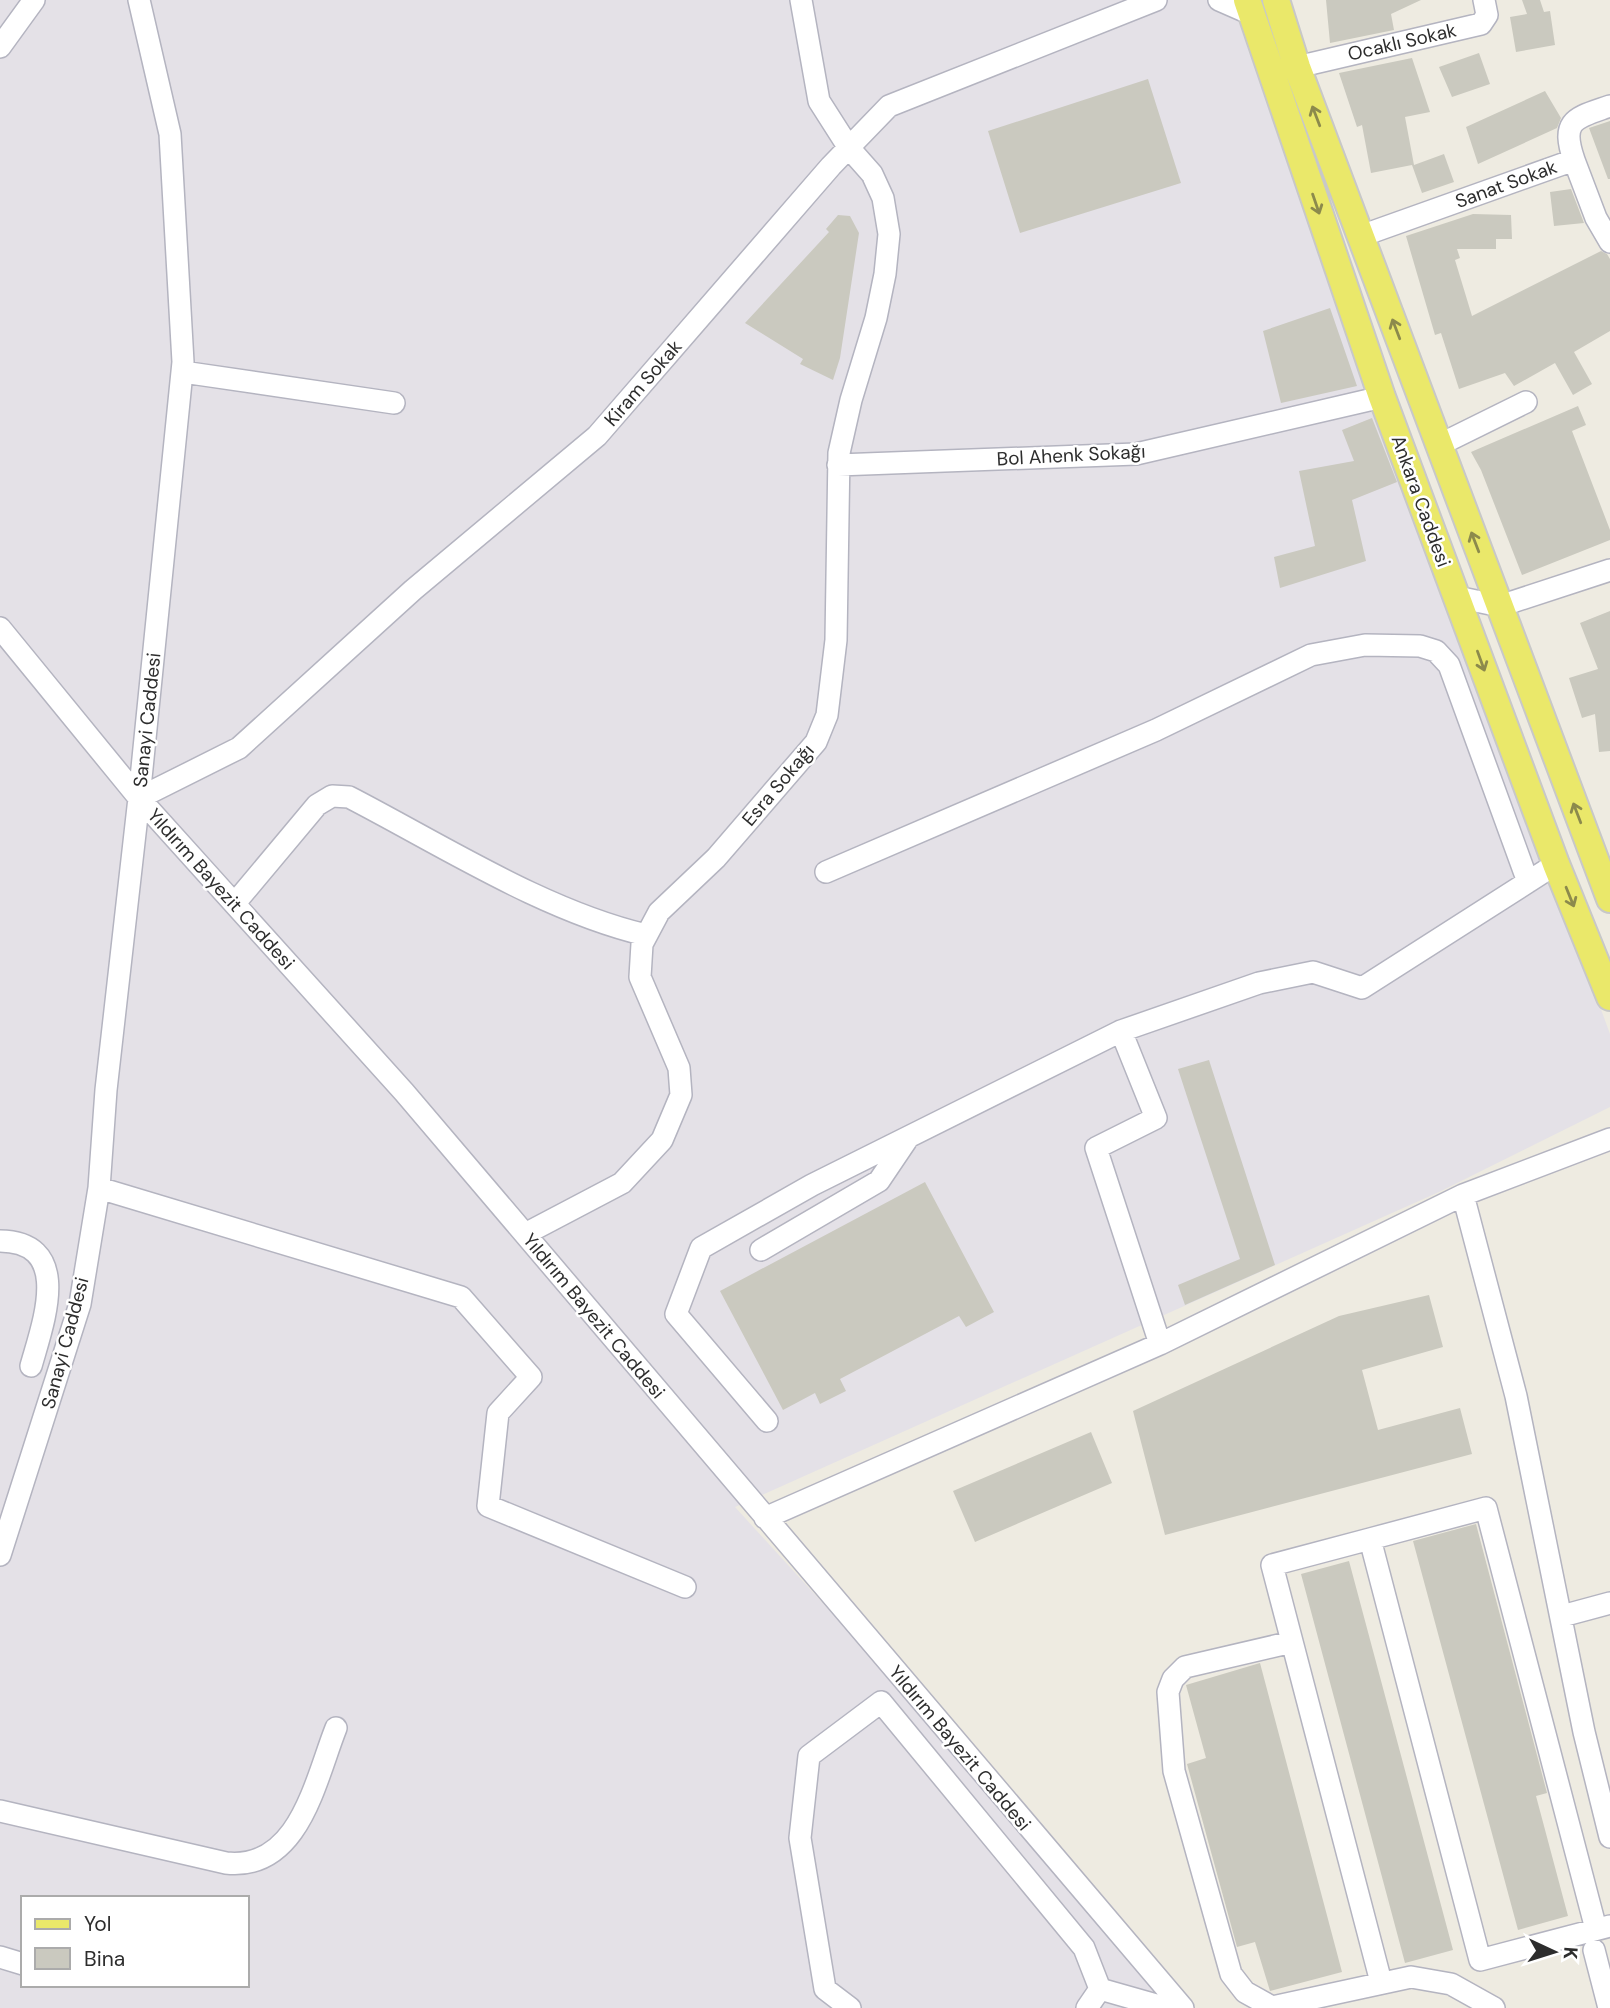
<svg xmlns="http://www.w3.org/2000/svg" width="1610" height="2008" font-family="'DM Sans',sans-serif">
  <rect width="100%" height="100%" fill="#eeebe1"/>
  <path fill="#e4e1e7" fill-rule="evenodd" d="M0,0h1235l6,24 369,1010v73l-171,85 -704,315 446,489 -14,12h-1167zM23,1898h224v87h-224z"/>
  <path fill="#cac9bf" d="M1326,0h95l-30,14 3,16 -64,13z
    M1522,0h18l4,12 6,-1 5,34 -39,7 -6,-35 17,-3z
    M1479,53l11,31 -38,13 -13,-30z
    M1412,58l18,54 -25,5 9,48 30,-11 10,28 -32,11 -10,-28 -41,8 -9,-48 -5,2 -18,-54z
    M1148,79l33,104 -161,50 -32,-102z
    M1545,91l16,27 -4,10 -79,36 -12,-37z
    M1610,121v58h-2l-19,-51z
    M1571,189l13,34 -30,3 -4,-34z
    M1473,214l38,1 1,24h-16v10h-39l3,9 -5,2 17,56 129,-65 6,3 3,5v72l-36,21 18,32 -19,11 -18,-32 -41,23 -9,-13 -46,16 -18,-56 -6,2 -29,-99z
    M838,215l12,1 9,17 -19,125 -7,22 -33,-16 3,-5 -58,-36 84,-91 -3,-3z
    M1330,308l27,78 -76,17 -18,-72z
    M1578,406l8,19 -14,6 38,99v10l-88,35 -41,-105 -10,-18z
    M1372,418l25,64 -45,18 14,61 -86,27 -6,-31 41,-11 -16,-75 55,-10 -12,-31z
    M1610,611v140l-11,1 -4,-38 -13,4 -13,-40 29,-9 -18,-46z
    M1209,1060l66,205 -90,40 -7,-20 62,-26 -62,-190z
    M925,1182l69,130 -28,15 -7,-11 -119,63 6,12 -26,13 -5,-11 -32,17 -63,-119z
    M1429,1295l14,52 -81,23 16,60 82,-22 12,46 -307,81 -32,-124 206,-95z
    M1091,1432l21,51 -137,59 -22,-51z
    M1476,1524l71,269 -11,3 32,120 -50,14 -105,-389z
    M1349,1561l104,389 -48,13 -104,-389z
    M1260,1663l82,309 -72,19 -15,-49 -18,5 -50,-183 19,-6 -20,-73z"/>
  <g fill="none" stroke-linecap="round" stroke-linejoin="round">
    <defs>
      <path id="minor" d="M1219,0l32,14
        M0,47l34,-47
        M1297,67l184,-43 6,-9 -3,-15
        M1574,160l22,58 14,24
        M1361,236l213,-76c-14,-41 2,-42 36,-54
        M183,372l211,31
        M1439,445l87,-43
        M838,465l298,-11 246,-57
        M1457,597l43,9 110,-36
        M0,628l139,170 265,294 779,916
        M139,798l100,-50 174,-158 184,-154 234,-270 58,-60 267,-106
        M826,872l330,-142 155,-75 54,-10 55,1 16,5 13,14 79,217
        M235,903l82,-98 15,-9 17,1c93,48 195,114 297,138
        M1121,1031l35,87 -60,30 64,196
        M99,1188l362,109 70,80 -33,36 -10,93 197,81
        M1463,1195l53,201 68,336 26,105
        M525,1234l97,-51 40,-43 19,-45 -2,-27 -39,-91 2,-33 17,-32 57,-54 100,-116 11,-27 9,-75 3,-187 12,-53 25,-82 9,-44 4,-40 -6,-36 -11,-24 -23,-26 -30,-47 -18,-101
        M0,1241c74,1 43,82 31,125
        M761,1250l118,-69 29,-43
        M767,1421l-91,-107 25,-66 111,-63 309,-154 138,-48 54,-11 49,16 194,-124
        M765,1518l395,-174 303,-149 147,-56
        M1370,1539l-98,26 109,417
        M0,1555l80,-251 19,-116 7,-98 33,-292 44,-436 -13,-228 -31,-134
        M1562,1616l48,-13
        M1292,1642l-107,25 -12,12 -5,13 6,79 57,203 14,18 27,15 139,-30 40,7 43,24
        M0,1811l226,52c73,8 89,-82 110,-135
        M1596,1929l-110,-421 -116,31 110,421 130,-34
        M1594,1950l15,58
        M0,1957l23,7
        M1100,1989l67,19
        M850,2008l-25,-19 -25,-151 9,-82 72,-54 203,246 16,41
        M1087,2008l13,-19"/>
      <path id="major" d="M1247,0l135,397 174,467 54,133
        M1276,0l21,67 313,832"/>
    </defs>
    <use href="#minor" stroke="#b4b4c0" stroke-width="24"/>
    <use href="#major" stroke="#c8c8c8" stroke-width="30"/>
    <use href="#minor" stroke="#fff" stroke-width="21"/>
    <use href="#major" stroke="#eae86a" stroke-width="26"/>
  </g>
  <defs><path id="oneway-shaft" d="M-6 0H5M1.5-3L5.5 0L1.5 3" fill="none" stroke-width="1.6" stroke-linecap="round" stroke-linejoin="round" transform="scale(1.75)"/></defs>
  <g stroke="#8c8a4c">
    <use href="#oneway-shaft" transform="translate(1316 116) rotate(-111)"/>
    <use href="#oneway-shaft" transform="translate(1316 204) rotate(71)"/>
    <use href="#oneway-shaft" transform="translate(1396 329) rotate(-111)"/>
    <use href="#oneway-shaft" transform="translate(1475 542) rotate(-111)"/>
    <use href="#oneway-shaft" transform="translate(1481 661) rotate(70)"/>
    <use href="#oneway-shaft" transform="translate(1577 813) rotate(-111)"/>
    <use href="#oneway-shaft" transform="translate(1570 897) rotate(68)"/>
  </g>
  <g text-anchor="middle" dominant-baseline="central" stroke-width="5" stroke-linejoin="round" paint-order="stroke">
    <g font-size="19" fill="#2d2d2d" stroke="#fff">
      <text transform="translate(1402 42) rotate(-13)">Ocaklı Sokak</text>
      <text transform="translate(1506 184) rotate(-20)">Sanat Sokak</text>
      <text transform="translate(643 383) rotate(-49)">Kiram Sokak</text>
      <text transform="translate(1071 455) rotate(-3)">Bol Ahenk Sokağı</text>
      <text transform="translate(1421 501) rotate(70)">Ankara Caddesi</text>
      <text transform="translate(147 720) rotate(-84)">Sanayi Caddesi</text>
      <text transform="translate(778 785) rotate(-50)">Esra Sokağı</text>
      <text transform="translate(221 889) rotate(48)">Yıldırım Bayezit Caddesi</text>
      <text transform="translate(594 1316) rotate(50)">Yıldırım Bayezit Caddesi</text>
      <text transform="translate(65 1343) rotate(-75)">Sanayi Caddesi</text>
      <text transform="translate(960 1748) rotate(50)">Yıldırım Bayezit Caddesi</text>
    </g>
  </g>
  <rect x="21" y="1896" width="228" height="91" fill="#ffffff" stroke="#ababab" stroke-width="2"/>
  <rect x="35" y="1919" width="35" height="10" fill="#eae86a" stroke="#ababab" stroke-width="2"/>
  <text x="84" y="1931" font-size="21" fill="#2d2d2d">Yol</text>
  <rect x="35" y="1948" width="35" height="21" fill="#cac9bf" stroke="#ababab" stroke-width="2"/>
  <text x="84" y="1966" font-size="21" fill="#2d2d2d">Bina</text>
  <g transform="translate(1554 1952) rotate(94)" stroke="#ffffff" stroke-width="5" paint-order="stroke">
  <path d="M0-5L12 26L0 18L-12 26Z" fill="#2d2d2d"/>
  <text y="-10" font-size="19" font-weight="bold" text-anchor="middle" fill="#2d2d2d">K</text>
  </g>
</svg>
